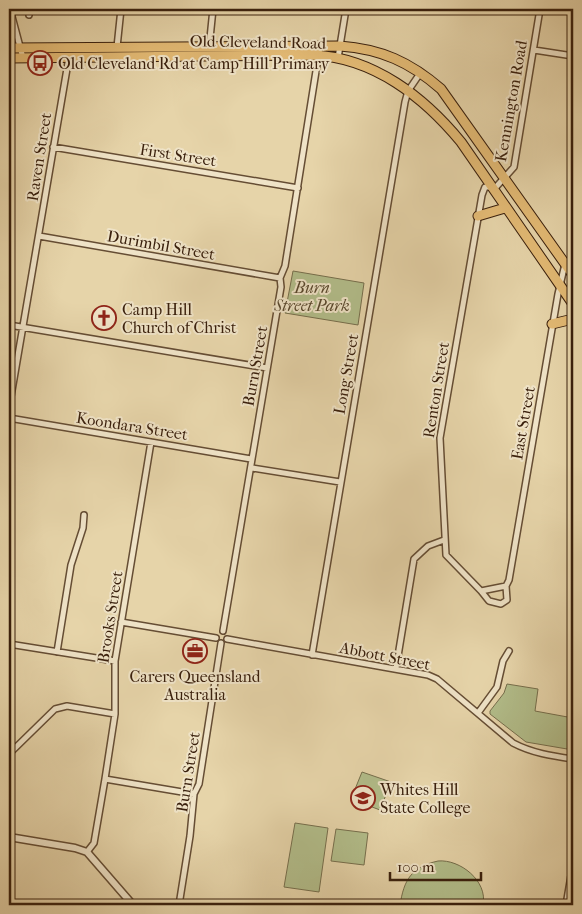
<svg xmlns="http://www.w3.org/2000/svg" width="582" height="914" font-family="'IM FELL French Canon',serif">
  <rect width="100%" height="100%" fill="#e6d4a9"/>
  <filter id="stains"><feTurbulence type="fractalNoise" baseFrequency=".004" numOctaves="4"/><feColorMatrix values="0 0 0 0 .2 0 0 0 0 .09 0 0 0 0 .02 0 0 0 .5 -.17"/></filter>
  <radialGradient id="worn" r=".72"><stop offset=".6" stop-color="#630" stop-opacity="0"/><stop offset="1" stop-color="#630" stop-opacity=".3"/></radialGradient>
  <path fill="#b2bd8a" stroke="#766e4c" d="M293,271l71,12 -6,42 -73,-12z
    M507,684l31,5 -3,22 38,7v32l-47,-8 -36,-28v-3l14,-18z
    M362,772l29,10 -11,28 -29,-11z
    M295,823l33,5 -9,64 -35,-5z
    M336,829l32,4 -4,32 -33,-4z
    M438,861c22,-2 50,20 45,44h-83c4,-25 11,-38 38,-44z"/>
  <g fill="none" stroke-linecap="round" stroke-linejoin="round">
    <defs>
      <path id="minor" d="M10,9l13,49
        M29,15l1,-6
        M117,47l4,-38
        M209,48l4,-39
        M534,50l39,6
        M338,58l8,-49
        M53,147l245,41
        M39,236l241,42
        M9,325l258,43
        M9,408l60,-351
        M9,418l242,41
        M252,468l88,14
        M506,586l-25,5 -35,-36 -6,-117 42,-243 3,-8h11l18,-20 26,-158
        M506,586l3,-6 49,-286 7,-30 8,-7
        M481,591l8,10 12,3 6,-4 -1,-14
        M121,622l95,16
        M223,631l58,-344 -1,-9 5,-12 35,-220
        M227,639l201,36 9,4 76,64c19,10 39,13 60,16
        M9,644l106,17
        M57,652l14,-87 12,-37 1,-13
        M312,655l93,-553 3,-11 13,-19
        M396,668l18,-109 14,-13 16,-6
        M478,713l19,-26 6,-26 6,-10
        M9,754l46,-45 12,-3 48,8
        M105,779l89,15
        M87,852l7,-9 11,-64 10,-65v-53l36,-219
        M179,905l11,-69 4,-42 5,-10 22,-141
        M566,905l7,-41"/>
      <path id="tertiary" d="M9,837l66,11 12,4 46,53"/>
      <path id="trunk" d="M9,48l331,-2c41,3 70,16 101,43l132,186
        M9,58l305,-3c60,3 110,42 147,87l112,162
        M478,216l27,-8
        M552,324l21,-5"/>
    </defs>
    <use href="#minor" stroke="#654d34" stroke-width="8"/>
    <use href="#tertiary" stroke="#654d34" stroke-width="9"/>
    <use href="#trunk" stroke="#3a200d" stroke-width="11"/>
    <use href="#minor" stroke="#efe3c7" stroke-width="5"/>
    <use href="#tertiary" stroke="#efe3c7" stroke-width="6"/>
    <use href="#trunk" stroke="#e3ba74" stroke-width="9"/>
  </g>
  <defs>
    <symbol id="bus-ring" viewBox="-11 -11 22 22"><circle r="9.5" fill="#efe3c7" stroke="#8f2418" stroke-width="1.5"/><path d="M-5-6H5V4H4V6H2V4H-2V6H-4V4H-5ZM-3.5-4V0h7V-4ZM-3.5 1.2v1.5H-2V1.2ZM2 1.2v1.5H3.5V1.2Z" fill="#8f2418"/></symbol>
    <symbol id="church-ring" viewBox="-11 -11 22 22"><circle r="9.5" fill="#efe3c7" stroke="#8f2418" stroke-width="1.5"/><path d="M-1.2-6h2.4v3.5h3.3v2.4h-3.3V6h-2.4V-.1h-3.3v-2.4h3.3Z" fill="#8f2418"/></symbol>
    <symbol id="office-ring" viewBox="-11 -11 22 22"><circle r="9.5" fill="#efe3c7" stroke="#8f2418" stroke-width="1.5"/><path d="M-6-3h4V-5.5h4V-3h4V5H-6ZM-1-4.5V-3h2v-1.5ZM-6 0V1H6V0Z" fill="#8f2418"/></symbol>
    <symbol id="school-ring" viewBox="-11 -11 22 22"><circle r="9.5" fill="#efe3c7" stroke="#8f2418" stroke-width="1.5"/><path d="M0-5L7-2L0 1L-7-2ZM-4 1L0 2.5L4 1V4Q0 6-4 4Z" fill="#8f2418"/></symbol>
  </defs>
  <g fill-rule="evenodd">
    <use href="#bus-ring" x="26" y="49" width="28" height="28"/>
    <use href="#church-ring" x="90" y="304" width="28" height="28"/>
    <use href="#office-ring" x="181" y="637" width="28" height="28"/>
    <use href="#school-ring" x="349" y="784" width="28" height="28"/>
  </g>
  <g text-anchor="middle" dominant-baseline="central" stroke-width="4" stroke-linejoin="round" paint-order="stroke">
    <g font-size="16" fill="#3a200d" stroke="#efe3c7">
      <text transform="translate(258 42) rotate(1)">Old Cleveland Road</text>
      <text transform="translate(511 101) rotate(-80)">Kennington Road</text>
      <text transform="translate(178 155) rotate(9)">First Street</text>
      <text transform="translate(39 157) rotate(-81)">Raven Street</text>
      <text transform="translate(161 245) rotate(10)">Durimbil Street</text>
      <text transform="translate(255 366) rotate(-80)">Burn Street</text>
      <text transform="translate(346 374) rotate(-80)">Long Street</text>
      <text transform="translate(436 390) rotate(-81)">Renton Street</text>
      <text transform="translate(523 423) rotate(-80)">East Street</text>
      <text transform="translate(132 426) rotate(9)">Koondara Street</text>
      <text transform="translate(110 617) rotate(-81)">Brooks Street</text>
      <text transform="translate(385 656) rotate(11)">Abbott Street</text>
      <text transform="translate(188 772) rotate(-81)">Burn Street</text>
    </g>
    <g font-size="16" fill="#3a200d" stroke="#efe3c7" text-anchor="start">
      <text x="58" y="63">Old Cleveland Rd at Camp Hill Primary</text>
      <text x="122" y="309">Camp Hill<tspan x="122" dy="18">Church of Christ</tspan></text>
      <text x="195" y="676" text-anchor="middle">Carers Queensland<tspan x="195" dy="18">Australia</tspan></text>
      <text x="380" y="789">Whites Hill<tspan x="380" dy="18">State College</tspan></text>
    </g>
    <g font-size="16" font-style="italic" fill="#58472c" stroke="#efe3c7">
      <text x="312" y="287">Burn<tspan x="312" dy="18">Street Park</tspan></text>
    </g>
  </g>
  <rect width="582" height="914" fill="none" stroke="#e6d4a9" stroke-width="30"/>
  <rect x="10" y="10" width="562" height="894" fill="none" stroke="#3a200d" stroke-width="2.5"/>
  <rect x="15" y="15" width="552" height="884" fill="none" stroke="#3a200d"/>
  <path d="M390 872v8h91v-8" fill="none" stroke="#3a200d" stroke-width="2.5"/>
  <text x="397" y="872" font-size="15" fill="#3a200d" stroke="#efe3c7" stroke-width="4" paint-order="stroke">100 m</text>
  <rect width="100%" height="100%" filter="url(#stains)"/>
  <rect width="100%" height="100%" fill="url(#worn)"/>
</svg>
